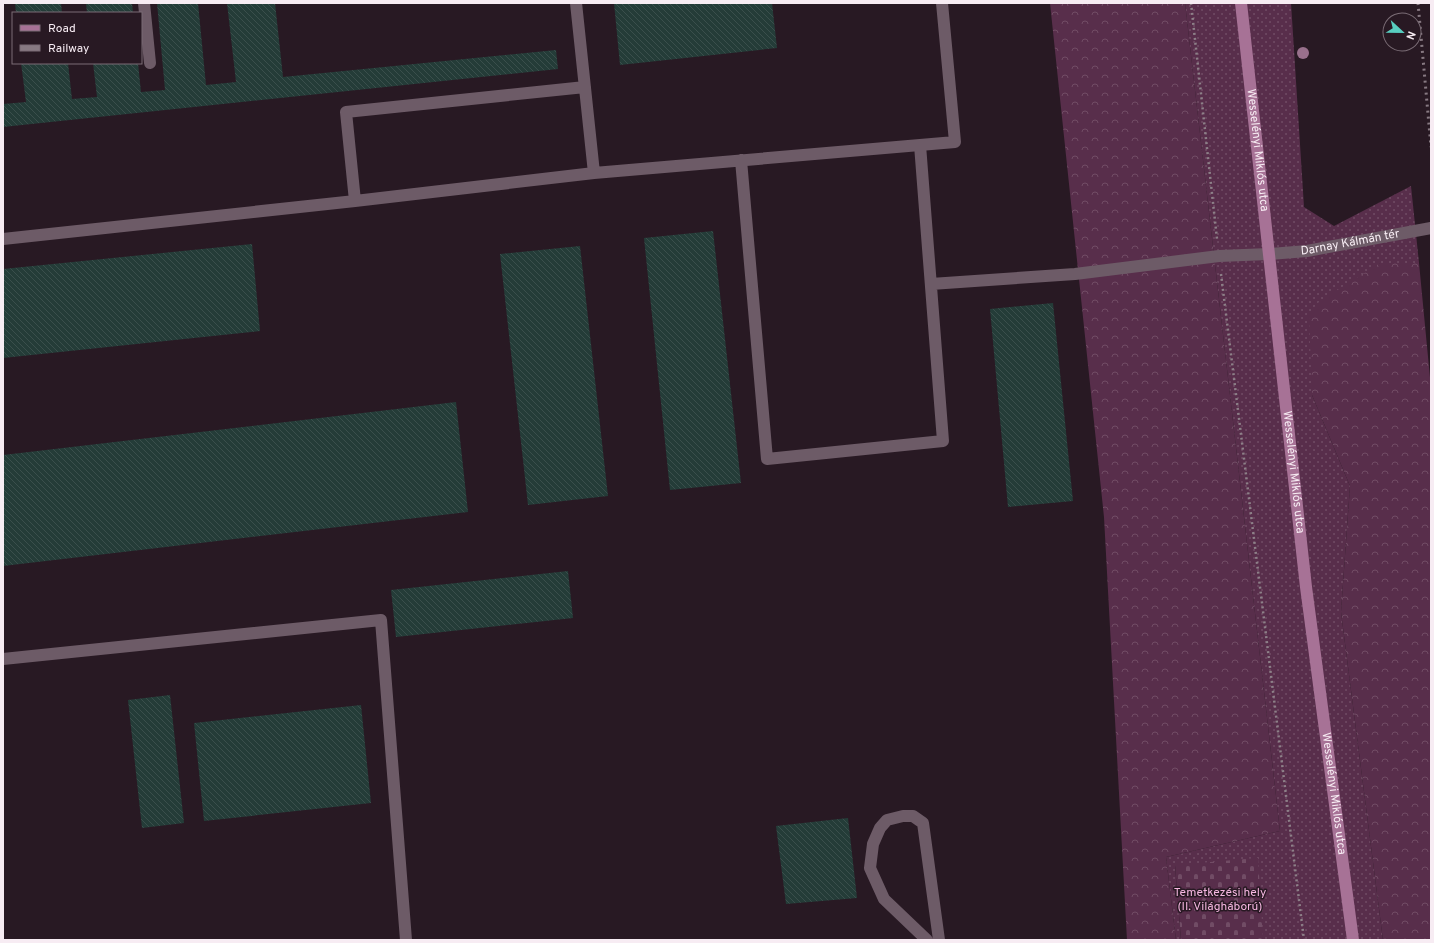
<svg xmlns="http://www.w3.org/2000/svg" width="1434" height="943" font-family="Overpass,sans-serif">
  <defs>
    <pattern id="grass-dots" width="8" height="8" patternUnits="userSpaceOnUse"><rect width="8" height="8" fill="#582e4b"/><path d="M2 2h.1M6 6h.1" fill="none" stroke="#714c65" stroke-width="1.8" stroke-linecap="round"/></pattern>
    <pattern id="forest-crowns" width="20" height="18" patternUnits="userSpaceOnUse"><rect width="20" height="18" fill="#582e4b"/><path d="M2 6a3 3 0 1 1 6 0M12 15a3 3 0 1 1 6 0" fill="none" stroke="#714c65"/></pattern>
    <pattern id="cemetery-stones" width="16" height="16" patternUnits="userSpaceOnUse"><rect width="16" height="16" fill="#582e4b"/><path d="M2 7V4a2 2 0 0 1 4 0v3zM10 15v-3a2 2 0 0 1 4 0v3z" fill="#714c65"/></pattern>
    <pattern id="building-back-hatch" width="6" height="6" patternUnits="userSpaceOnUse"><rect width="6" height="6" fill="#243c38"/><path d="M-1 5l2 2M0 0l6 6M5-1l2 2" fill="none" stroke="#3a4f4c"/></pattern>
  </defs>
  <rect width="100%" height="100%" fill="#281923"/>
  <path fill="url(#grass-dots)" d="M1185,3h106l13,204 30,19 77,-40 8,77h-39l-68,132 38,91 -9,126 42,328h-134l14,-2 -88,-73 6,75h-5l-10,-83 114,-26z"/>
  <path fill="url(#forest-crowns)" d="M1050,3h135l95,828 -114,26 10,83h-49l-23,-423z
    M1380,263h39l12,125v552h-48l-42,-328 9,-126 -38,-91 -3,-79 8,-13z"/>
  <path fill="url(#cemetery-stones)" d="M1258,858l5,81 -14,1h-68l-6,-75z"/>
  <path fill="url(#building-back-hatch)" d="M15,3h46l1,10h-46z
    M86,3h46l1,10h-46z
    M157,3h41l8,82 30,-3 -9,-79h48l8,74 273,-27 2,19 -555,58v-23l23,-2 -5,-39h47l4,36 25,-2 -4,-34h45l3,29 24,-2z
    M614,3h158l5,45 -157,17z
    M713,231l28,252 -71,7 -26,-252z
    M252,244l8,87 -257,27v-89z
    M580,246l28,250 -80,9 -28,-251z
    M1053,303l20,198 -65,6 -18,-198z
    M456,402l12,110 -465,54v-111z
    M568,571l5,47 -177,19 -5,-47z
    M170,695l14,128 -42,5 -14,-128z
    M361,705l10,98 -167,18 -10,-98z
    M848,818l9,80 -71,6 -10,-78z"/>
  <g fill="none" stroke-linecap="round" stroke-linejoin="round">
    <path stroke="#8d8088" stroke-width="2.5" stroke-dasharray="2 3" stroke-linecap="butt" d="M1191,3l26,236
      M1221,274l83,666"/>
    <path stroke="#6d5b67" stroke-width="12" d="M144,3l6,60
      M576,3l18,170
      M741,160l26,299 176,-18 -23,-296
      M355,201l-9,-89 239,-25
      M3,239l352,-38 239,-28 361,-31 -13,-139
      M931,284l144,-10 144,-18 50,-2
      M3,659l378,-39 25,320
      M927,940l-43,-41 -14,-31 3,-24 7,-16 7,-8 16,-4h10l10,7 16,117"/>
    <path stroke="#6d5b67" stroke-width="12" id="s1" d="M1269,254l38,-3 124,-23"/>
    <path stroke="#a77296" stroke-width="12" id="s2" d="M1241,3l65,584 47,353"/>
    <path stroke="#877982" stroke-width="3" stroke-dasharray="2 4" stroke-linecap="butt" d="M1418,3l13,144"/>
  </g>
  <circle fill="#99708c" cx="1303" cy="53" r="6"/>
  <g text-anchor="middle" dominant-baseline="central" stroke-width="3" stroke-linejoin="round" paint-order="stroke">
    <g font-size="12" fill="#f7ecf3" stroke="#281923">
      <text stroke="none"><textPath href="#s2" startOffset="148">Wesselényi Miklós utca</textPath></text>
      <text stroke="none"><textPath href="#s1" startOffset="82">Darnay Kálmán tér</textPath></text>
      <text stroke="none"><textPath href="#s2" startOffset="472">Wesselényi Miklós utca</textPath></text>
      <text stroke="none"><textPath href="#s2" startOffset="796">Wesselényi Miklós utca</textPath></text>
    </g>
    <g font-size="12" fill="#f6b7e1" stroke="#281923">
      <text x="1220" y="893">Temetkezési hely<tspan x="1220" dy="14">(II. Világháború)</tspan></text>
    </g>
  </g>
  <rect width="1434" height="943" fill="none" stroke="#f7ecf3" stroke-width="8"/>
  <rect x="12" y="12" width="130" height="52" fill="#281923" stroke="#7b6d76"/>
  <rect x="20" y="25" width="20" height="6" fill="#a77296" stroke="#7b6d76"/>
  <text x="48" y="32" font-size="12" fill="#f7ecf3">Road</text>
  <rect x="20" y="45" width="20" height="6" fill="#877982" stroke="#7b6d76"/>
  <text x="48" y="52" font-size="12" fill="#f7ecf3">Railway</text>
  <g transform="translate(1402 32) rotate(112)"><circle r="19" fill="#281923" stroke="#7b6d76"/>
  <path d="M0-3L7 15L0 10L-7 15Z" fill="#58cec0"/>
  <text y="-6" font-size="11" font-weight="bold" text-anchor="middle" fill="#f7ecf3">N</text>
  </g>
</svg>
